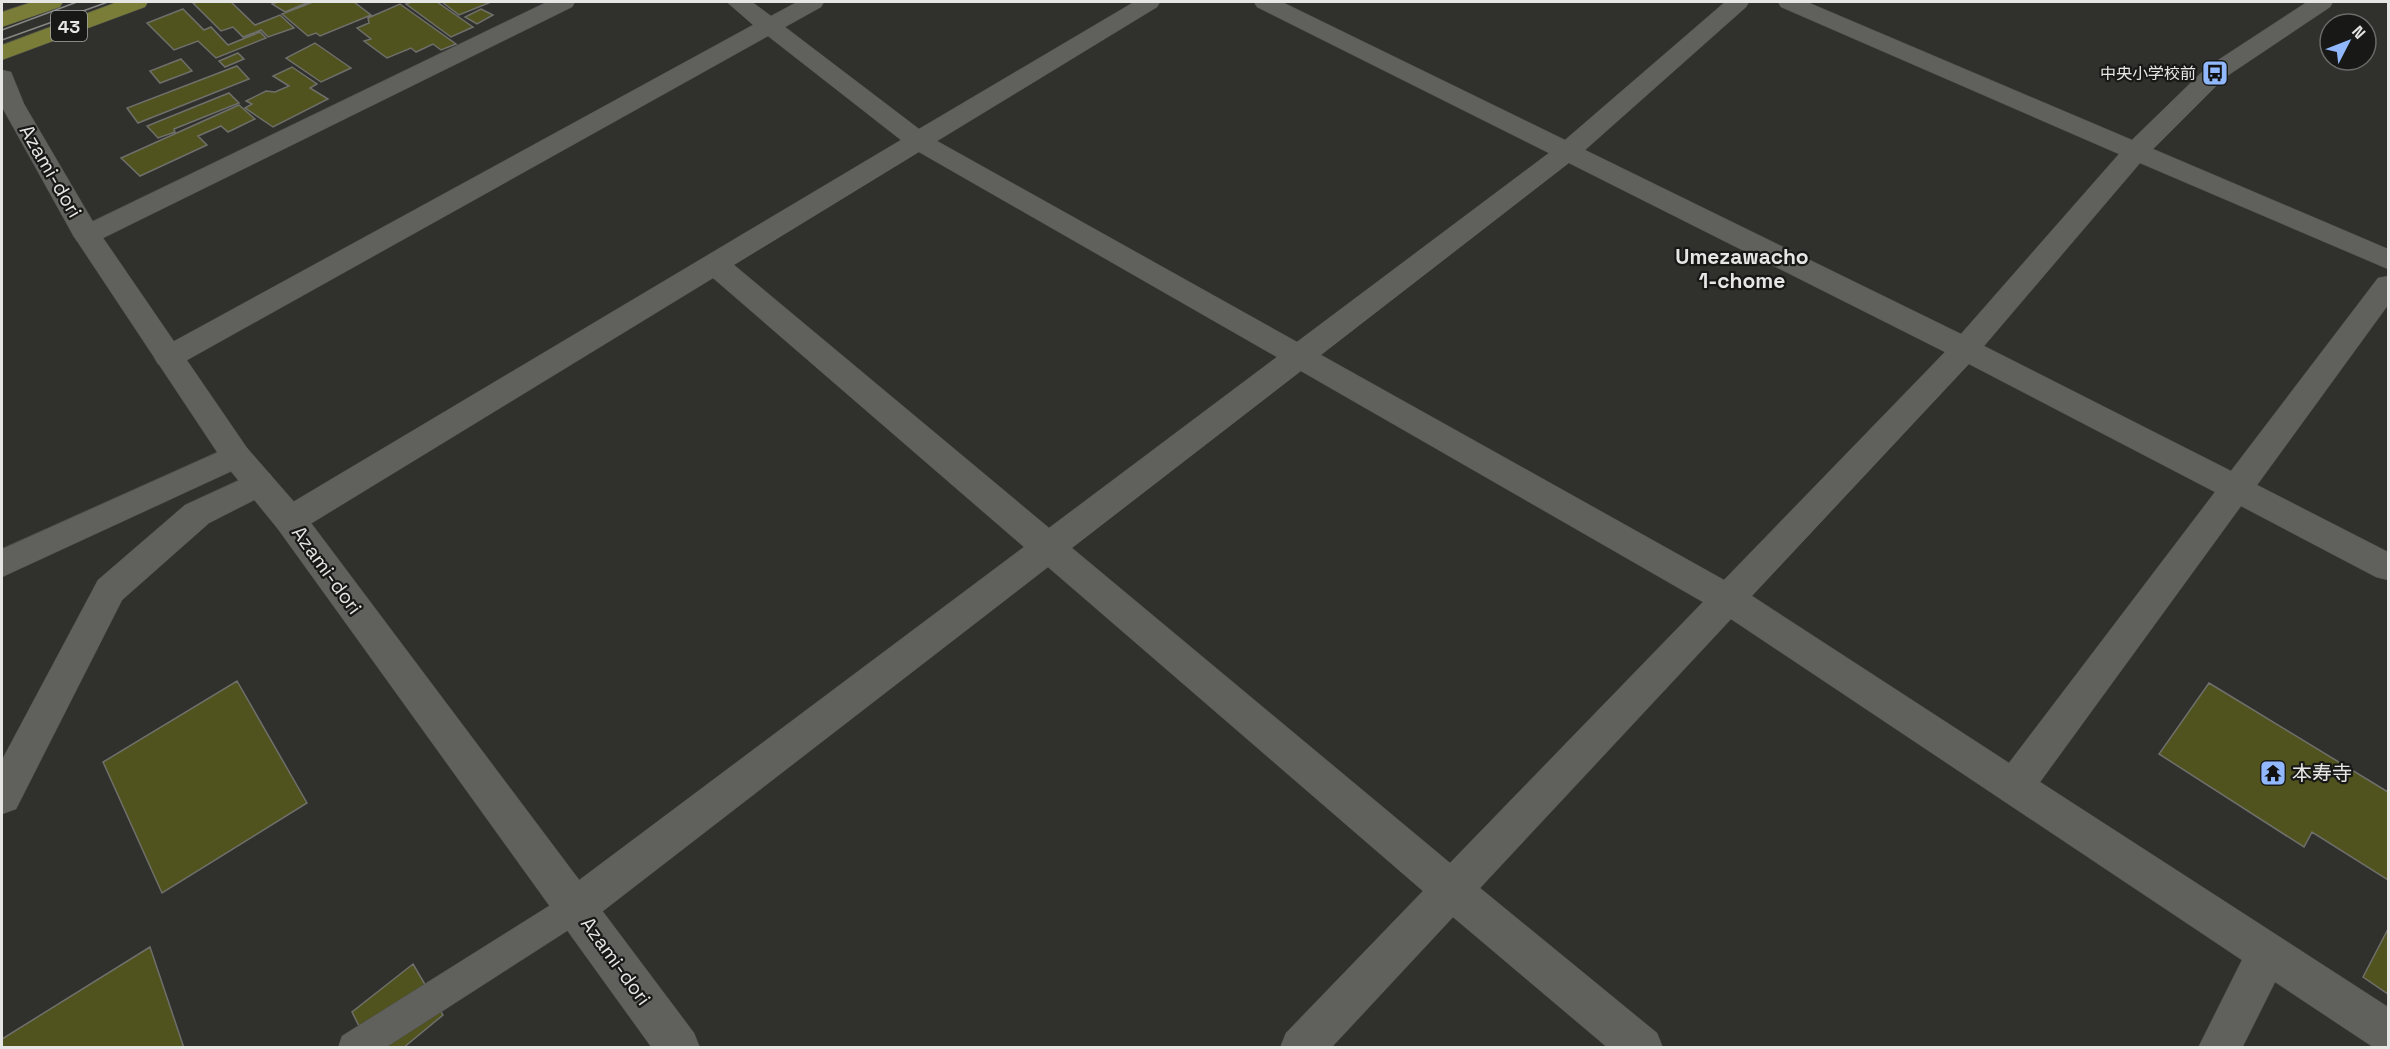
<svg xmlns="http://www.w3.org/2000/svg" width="2390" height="1049" font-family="'Space Grotesk','Noto Sans JP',sans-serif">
  <rect width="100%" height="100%" fill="#30312d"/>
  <path fill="#50531d" stroke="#6f6f6b" stroke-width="1.5" d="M199,2h32l24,23 25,-10 14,13 -26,9 -7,-7 -18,7 -10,-10 -12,4 -28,-28z
    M278,2h31l-24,10 -13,-8z
    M313,2h41l17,13 -51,21 -4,-3 -8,3 -26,-22z
    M412,2h25l36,25 -22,10 -45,-33z
    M442,2h49l-32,13z
    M400,4l56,40 -15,6 -8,-6 -17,8 -5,-4 -24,10 -23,-17 7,-2 -14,-11 12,-5 -1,-5z
    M183,9l21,21 7,-3 17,18 32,-13 6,6 -50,20 -18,-17 -24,9 -27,-27z
    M481,9l12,6 -16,9 -12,-7z
    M315,43l36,25 -30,14 -35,-24z
    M238,53l6,6 -19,8 -6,-6z
    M181,59l11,12 -32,12 -10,-12z
    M237,66l12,13 -111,44 -11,-15z
    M292,67l25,17 -7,4 18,11 -55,28 -28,-19 7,-4 -6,-3 20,-10 9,1 14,-6 -16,-10z
    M229,93l10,10 -65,26 1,3 -17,6 -11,-12z
    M239,105l16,14 -27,13 -7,-6 -23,10 9,9 -67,31 -19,-18z
    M237,681l70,122 -145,90 -59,-131z
    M2209,683l179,109v88l-76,-48 -8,15 -145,-93z
    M2388,929v65l-25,-17z
    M150,947l34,101h-182v-9z
    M413,964l30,51 -40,33h-33l-18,-36z"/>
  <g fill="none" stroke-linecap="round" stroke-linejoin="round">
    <defs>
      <path id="service" d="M576,892l11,4 5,11 -5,11 -202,130h-47l4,-12 223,-140z"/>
      <path id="minor" d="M547,2h28l-3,5 -475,234 -10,3 -10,-3 -4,-6 4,-6z
        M727,2h25l19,14 26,-14h27l-3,5 -36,20 134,102 215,-127h26l-3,5 -220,134 360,201 252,-189 -292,-146 -3,-5h28l283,138 160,-138h24l-3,5 -161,143 376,184 158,-180 -338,-147 -3,-5h29l325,138 74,-72 101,-66h26l-3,5 -106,71 -71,71 235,100v20l-248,-106 -156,183 247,125 147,-193 10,-2v29l-131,180 131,67v28l-12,-3 -135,-71 -201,276 348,225v41l-15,-1 -98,-65 -33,66h-44l44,-88 -511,-341 -251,269 177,145 6,15h-55l-155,-131 -122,131h-51l6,-15 137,-142 -375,-324 -458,354 -14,6 -14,-6 -6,-14 6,-14 462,-346 -311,-269 -411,251 -12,4 -12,-4 -4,-9 4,-9 623,-371 -133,-104 -588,328 -11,4 -11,-4 -4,-7 4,-7 595,-325zM919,152l358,205 -228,171 -315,-263zM1569,163l376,189 -221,228 -403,-225zM1969,364l246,128 -206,271 -257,-167zM1301,371l402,231 -253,261 -378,-315z
        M236,444l11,4 5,8 -5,8 -245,113v-28z
        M259,471l11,3 5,9 -5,9 -61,31 -87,77 -106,209 -14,5v-54l96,-180 87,-75z"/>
      <path id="tertiary" d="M2,70l9,2 13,32 75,128 148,216 55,63 392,522 6,15h-48l-374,-519 -53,-65 -152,-229 -71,-128z"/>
      <path id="primary" d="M32,2h31l-3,5 -58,20v-15z
        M117,2h31l-3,5 -143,53v-15z"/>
    </defs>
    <use href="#service" stroke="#4e4f4b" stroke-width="1"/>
    <use href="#minor" stroke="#4e4f4b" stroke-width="1"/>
    <use href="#tertiary" stroke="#4e4f4b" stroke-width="1"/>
    <use href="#primary" stroke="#4e4f4b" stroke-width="1"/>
    <use href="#service" fill="#60615d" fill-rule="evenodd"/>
    <use href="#minor" fill="#60615d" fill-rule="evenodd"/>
    <use href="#tertiary" fill="#60615d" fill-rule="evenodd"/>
    <use href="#primary" fill="#797d38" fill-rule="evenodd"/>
    <path stroke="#868784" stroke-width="1.5" d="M2,30l75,-28
      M2,40l106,-38"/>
  </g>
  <defs>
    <symbol id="bus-square" viewBox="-11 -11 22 22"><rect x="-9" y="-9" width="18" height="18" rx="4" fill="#91b8fd" stroke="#181817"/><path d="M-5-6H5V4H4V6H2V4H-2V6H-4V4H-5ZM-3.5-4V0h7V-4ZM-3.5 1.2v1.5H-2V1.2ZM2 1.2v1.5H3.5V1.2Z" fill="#111"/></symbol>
    <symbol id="temple-square" viewBox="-11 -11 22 22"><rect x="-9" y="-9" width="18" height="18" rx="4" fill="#91b8fd" stroke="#181817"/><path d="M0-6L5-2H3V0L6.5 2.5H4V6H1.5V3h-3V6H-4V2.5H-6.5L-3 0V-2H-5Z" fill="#111"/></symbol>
  </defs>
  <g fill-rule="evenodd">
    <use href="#bus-square" x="2200" y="58" width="30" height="30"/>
    <use href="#temple-square" x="2258" y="758" width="30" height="30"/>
  </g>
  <g text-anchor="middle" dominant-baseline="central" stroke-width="4.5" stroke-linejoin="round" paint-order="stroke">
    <g font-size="16" fill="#e6e7e4" stroke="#181817" text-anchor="end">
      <text x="2196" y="73">中央小学校前</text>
    </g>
    <rect fill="#181817" stroke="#a8a9a6" stroke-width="1.5" x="51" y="11" width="36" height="30" rx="4.5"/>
    <g font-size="18" font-weight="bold" fill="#e6e7e4">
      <text x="69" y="26">43</text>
    </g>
    <g font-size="20" fill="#e6e7e4" stroke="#181817">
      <text transform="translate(51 171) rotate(60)">Azami-dori</text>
      <text transform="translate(327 570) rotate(54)">Azami-dori</text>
      <text transform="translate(616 961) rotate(54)">Azami-dori</text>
    </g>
    <g font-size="20" fill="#e6e7e4" stroke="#181817" text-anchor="start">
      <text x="2292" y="773">本寿寺</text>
    </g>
    <g font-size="21" font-weight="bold" fill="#e6e7e4" stroke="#181817">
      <text x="1742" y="256">Umezawacho<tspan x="1742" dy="24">1-chome</tspan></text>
    </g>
  </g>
  <rect width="2390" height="1049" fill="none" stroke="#e6e7e4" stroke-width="6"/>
  <g transform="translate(2348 42) rotate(48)"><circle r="28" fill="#181817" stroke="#6a6b69" stroke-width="1.5"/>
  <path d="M0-4.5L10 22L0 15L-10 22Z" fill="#91b8fd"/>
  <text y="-9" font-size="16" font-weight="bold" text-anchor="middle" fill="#e6e7e4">N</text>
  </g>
</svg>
